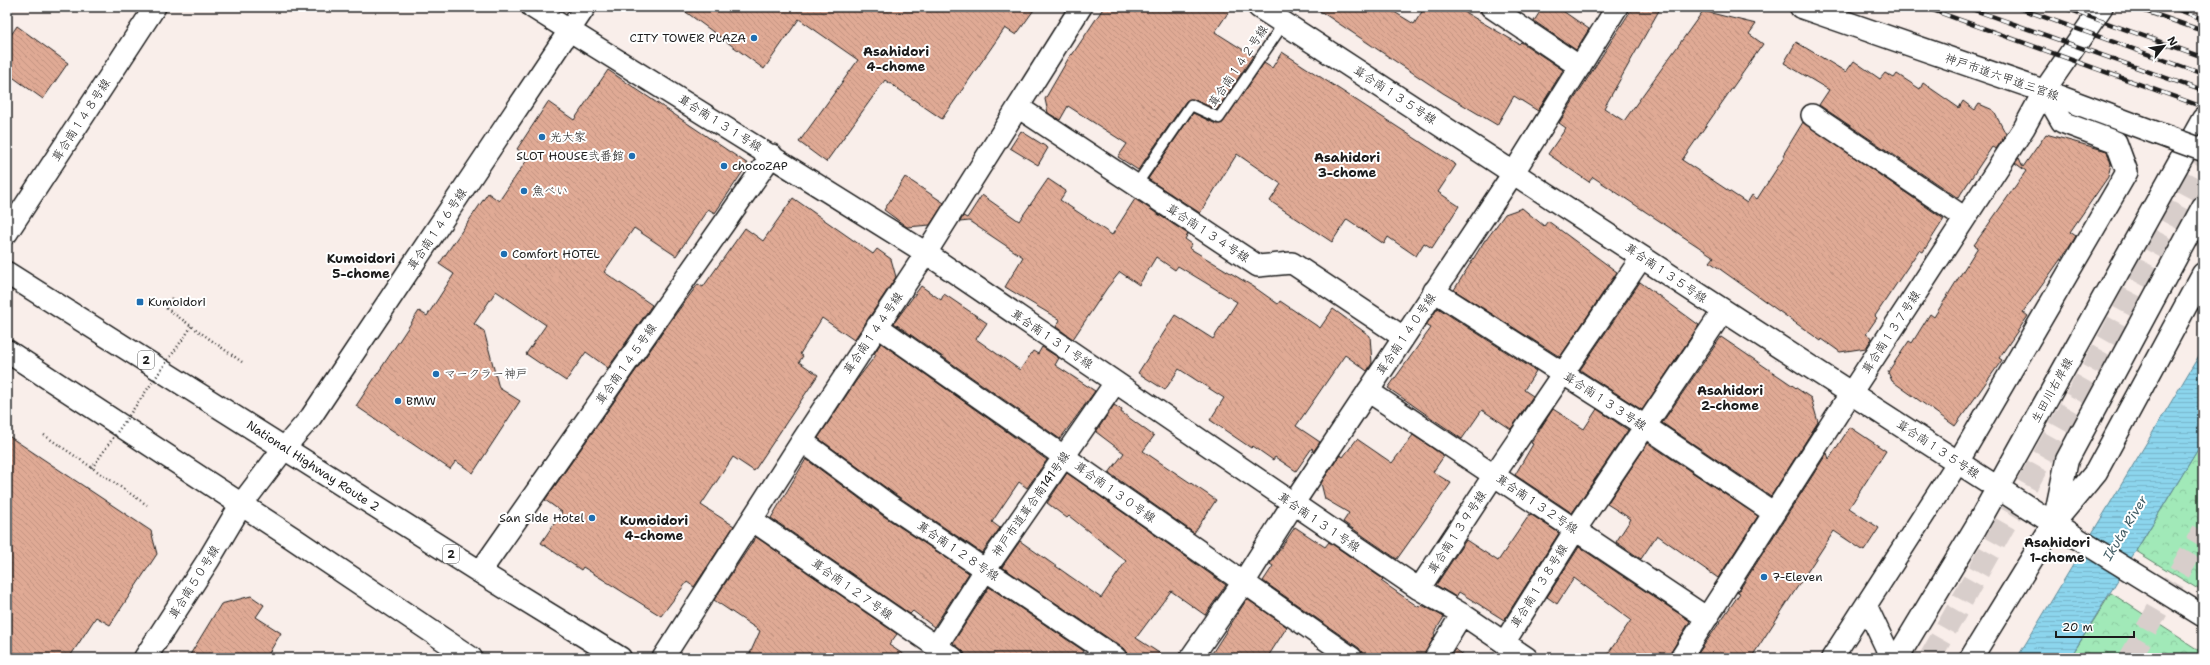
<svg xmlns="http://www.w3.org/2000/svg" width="2210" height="665" font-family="'Shantell Sans','Klee One',sans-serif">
  <defs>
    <pattern id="park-crowns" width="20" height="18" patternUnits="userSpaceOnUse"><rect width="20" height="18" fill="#a1e9b8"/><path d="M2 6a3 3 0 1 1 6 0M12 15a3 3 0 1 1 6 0" fill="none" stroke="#8ac79e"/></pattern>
    <pattern id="water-rules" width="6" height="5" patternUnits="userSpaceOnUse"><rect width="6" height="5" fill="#8cd5ed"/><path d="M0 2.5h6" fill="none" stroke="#78b6cb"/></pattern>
    <pattern id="building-back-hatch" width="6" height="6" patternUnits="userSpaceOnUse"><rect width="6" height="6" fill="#e0aa95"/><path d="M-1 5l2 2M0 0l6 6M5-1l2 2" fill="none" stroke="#c09280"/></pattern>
  </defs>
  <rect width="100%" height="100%" fill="#f9eeea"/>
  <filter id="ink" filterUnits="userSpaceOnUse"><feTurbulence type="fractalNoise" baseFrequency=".025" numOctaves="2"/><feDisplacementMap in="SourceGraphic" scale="8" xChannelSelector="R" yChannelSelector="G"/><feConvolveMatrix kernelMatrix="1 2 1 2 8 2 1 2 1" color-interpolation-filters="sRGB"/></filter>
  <g filter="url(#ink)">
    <path fill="url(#park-crowns)" stroke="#5e826a" d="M2203,441v151l-67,-41z
      M2111,593l92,60v5h-133z"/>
    <path fill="url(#water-rules)" stroke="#5f8b99" d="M2203,349v92l-133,217h-53z"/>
    <path fill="url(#building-back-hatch)" stroke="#1c1c1c" d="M679,7h357l-20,28 -11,-7 -63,91 -57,-39 -59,82 -27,-20 59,-82 -59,-41 -35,50z
      M1104,7h128l-17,25 38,24 -36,54 -24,-11 -7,2 -48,69 -20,-13 9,-13 -59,-38 -8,14 -12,-7 -3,-14 26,-45 1,1z
      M1314,7h72l28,17 11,-17h31l63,37 2,-2 42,28 -25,41 -24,-15 -17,29 -54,-32z
      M1543,7h14l32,22 -13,21 -42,-29z
      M1633,7h28l-57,101 20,13 79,-110 53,13 -7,10 14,10 -81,116 65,43 5,-8 5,4 28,-43 -2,-1 20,-33 141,97 -21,33 -4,-2 -44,66 2,2 -11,16 6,4 -6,10 -26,4 -18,-13 -1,2 -111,-79 4,-5 -121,-80 -4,5 -41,-28 18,-26 -7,-5z
      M17,26l51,37 -25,36 -36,-26v-32z
      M1796,42l50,30 8,-11 26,18 5,-6 9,5 3,-4 23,15 3,-6 36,25 4,-7 12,9 4,-6 14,6 13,24 -10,15 -4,-2 -34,51 -139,-93 10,-15 -45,-27z
      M1282,52l174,113 -18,27 21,14 -27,42 -8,-5 -8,13 -28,-19 -4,7 -37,-25 -15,23 -62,-41 11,-17 -44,-30 -37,59 -52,-34 45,-66 23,11 6,-1 42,-60 8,5z
      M608,70l140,94 -33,49 -7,-4 -32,47 -42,-28 -30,44 48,33 -44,63 -22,-16 -20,29 -40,-27 20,-29 -50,-34 -22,33 10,7 15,57 21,13 -47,72 -17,-12 -6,8 -94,-63 63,-95 8,5 27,-42 -15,-10 49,-71 11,8 30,-44 -12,-8 31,-47 26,18z
      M1021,131l27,17 -10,17 -28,-17z
      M2046,134l61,17 4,13 -3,13 -38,55 6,4 -6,10 -47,66 5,4 -29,42 3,2 -47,66 -63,-45 -4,-9 21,-31 3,2 18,-29 4,3 44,-70 -4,-2 52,-74 -11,-8 4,-5 4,9z
      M905,177l39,26 -14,22 -23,2 -23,-17z
      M1048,179l18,12 -6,9 52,35 23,-36 53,35 -3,5 7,5 -3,4 65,39 24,17 2,-3 40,27 13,-19 37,27 2,27 -5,8 -22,-16 -49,71 24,16 -7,10 -1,-4 -16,23 -21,-14 -2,3 -20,-14 -2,2 -41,-28 14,-22 -45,-29 -14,21 -27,-17 37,-58 38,24 24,-37 -59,-36 -3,4 -19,-13 -17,28 -19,-13 -13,16 -34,51 -17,-12 4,-7 -55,-33 18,-30 -54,-36 -9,1 3,-6 4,2 15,-23 37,26z
      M793,198l80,56 4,-5 14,10 5,18 -42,63 -32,-22 -22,36 3,2 -4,6 19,13 -64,96 -21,-14 -32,48 33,21 -40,61 -7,-5 -26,34 -78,-49 -2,3 -40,-27 21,-31 -17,-12 127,-181 26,-35 5,3 42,-59 18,13z
      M1522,208l22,18 4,-5 69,51 -57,85 -106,-67 31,-50h1l19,-26z
      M1640,282l59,43 -57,85 -62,-40z
      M921,286l20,14 3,-6 43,29 -11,16 44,31 13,-19 5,3 4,-7 17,11 -4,7 40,26 -35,48 -166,-116z
      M1438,308l98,63 -12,19 9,6 -22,33 -29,-19 -20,29 -74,-51 43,-60 -5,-3z
      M1721,337l90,61 7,24 -47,74 -109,-73z
      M881,343l166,117 -20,28 -8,-6 -15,22 -12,18 8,6 -18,25 -86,-58 -78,-57 38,-57 20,-26 -2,-1z
      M1114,405l8,5 -1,2 33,24 -11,15 73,49 -22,33 -85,-60 15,-20 -28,-21z
      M1553,409l31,20 13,-20 31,21 -56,83 -57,-38 18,-31 -2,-1z
      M1850,427l36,24 -37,57 30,20 -15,23 -30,-20 -83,127h-56l45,-65 -2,-1 89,-139 2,6z
      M7,435l144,96 6,23 -47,71 -14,-8 -27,41h-48l-14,-9z
      M1413,435l31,21 -11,16 18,11 -54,76 -54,-37 6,-9 -24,-14 -4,-16 19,-28 3,2 14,-18 35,24z
      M1648,443l110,73 -40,62 -61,-43 -16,24 -25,-17 15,-23 -24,-15z
      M806,459l76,56 87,58 -35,54 -21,-16 -3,3 -139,-96z
      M1067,473l159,112 -21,30 -34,-24 -35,47 31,20h-37l-7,-10 -121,-81 18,-26 81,57 25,-37 -57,-45 -2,2 -20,-15z
      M1530,514l29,19 -55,87 -45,-28 -3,5 -20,-12 30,-45 32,21z
      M1295,527l30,20 4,-5 54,37 -2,2 36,25 3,1 2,-2 22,12 -10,16 1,2 -12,23h-59l-5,-10 -96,-67 10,-15 -3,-2z
      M756,537l141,97 -8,11 20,13h-161l12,-27 -46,-31z
      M1579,547l111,74 -19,31 -2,6h-64l26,-38 -57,-42 -17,26 -10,-7z
      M989,587l95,64 -4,7h-115l-1,-6 -11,-9z
      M251,596l13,9 -8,12 25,16 -15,25h-78l33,-54z
      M1247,599l40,28 -20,31h-58z
      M1455,649l13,9h-19z"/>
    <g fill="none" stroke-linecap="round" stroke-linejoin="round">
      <path stroke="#d8cecb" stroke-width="22" stroke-dasharray="22 11" stroke-linecap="butt" d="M1930,658l180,-321 93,-177
        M2130,658l73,-127"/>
      <defs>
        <path id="service" d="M1136,185l55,-80 28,13 65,-95"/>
        <path id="minor" d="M532,7l394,246 493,336 43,25 65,44
          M1491,7l89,60
          M1018,107l240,159 34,-3 111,74
          M1812,115l153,103
          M7,233l148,-226
          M1434,291l211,135 129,87
          M877,326l475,332
          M1368,391l339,227
          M802,441l87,64 227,153
          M285,447l26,-30 274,-410
          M1293,504l221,-332 103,-165
          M752,520l201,138
          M2075,537l128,79
          M480,572l292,-417
          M1419,589l75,-114 148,-218
          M1866,605l25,53
          M1504,643l71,-113 148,-219
          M936,647l50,-78 129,-186
          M663,658l139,-217 124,-188 155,-246
          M1435,658l27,-44
          M1681,658l170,-265 173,-265 20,-37 58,-84
          M1832,658l126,-196 169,-290 -11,-30 -54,-20 -18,-31"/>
        <path id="tertiary" d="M1259,7c272,176 542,357 816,530
          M1801,7l243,84 123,46
          M2056,520l40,-48 107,-198
          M145,658l64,-99 32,-54 44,-58
          M1191,658l52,-75 50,-79
          M1897,658l79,-131 227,-408
          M1971,658l83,-135 13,-63 136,-253"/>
        <path id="trunk" d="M7,273l473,299 140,86
          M7,351l284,186 180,121"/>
      </defs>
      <use href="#service" stroke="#1c1c1c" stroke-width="13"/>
      <use href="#minor" stroke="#1c1c1c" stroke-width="24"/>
      <use href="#tertiary" stroke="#1c1c1c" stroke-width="25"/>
      <use href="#trunk" stroke="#1c1c1c" stroke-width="25"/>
      <path stroke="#1c1c1c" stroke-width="2.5" stroke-dasharray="1 3" stroke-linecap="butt" d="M172,298l-6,10 76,54
        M44,435l103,70"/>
      <use href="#service" stroke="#fff" stroke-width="10"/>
      <use href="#minor" stroke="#fff" stroke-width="21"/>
      <use href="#tertiary" stroke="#fff" stroke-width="22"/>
      <use href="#trunk" stroke="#fff" stroke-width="22"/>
      <defs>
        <path id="rail" d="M1924,7l279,100
          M1966,7l237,84
          M2016,7l187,67
          M2062,7l141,50
          M2134,7l69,24
          M2171,7l32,12"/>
      </defs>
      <use href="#rail" stroke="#1c1c1c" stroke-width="4.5"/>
      <use href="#rail" stroke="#fff" stroke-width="3" stroke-dasharray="9" stroke-linecap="butt"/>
      <defs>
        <path id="tertiary-bridge" d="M2167,137l36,13"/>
      </defs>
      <use href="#tertiary-bridge" stroke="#1c1c1c" stroke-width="25" stroke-linecap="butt"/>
      <path stroke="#1c1c1c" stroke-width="2.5" stroke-dasharray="1 3" stroke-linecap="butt" d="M92,468l100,-142"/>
      <use href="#tertiary-bridge" stroke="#fff" stroke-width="22"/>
    </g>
  </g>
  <g fill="#1f6fb2" stroke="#fff" stroke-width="1.5">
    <circle cx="754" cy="38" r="4"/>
    <circle cx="542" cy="137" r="4"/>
    <circle cx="632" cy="156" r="4"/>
    <circle cx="724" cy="166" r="4"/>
    <circle cx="524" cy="191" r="4"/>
    <circle cx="504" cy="254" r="4"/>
    <rect x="136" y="298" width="8" height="8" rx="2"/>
    <circle cx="436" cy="374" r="4"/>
    <circle cx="398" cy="401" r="4"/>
    <circle cx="592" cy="518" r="4"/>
    <circle cx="1764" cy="577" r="4"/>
  </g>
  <g text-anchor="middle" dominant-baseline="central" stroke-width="4" stroke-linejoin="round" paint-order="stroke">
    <g fill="#fff" stroke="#606060" stroke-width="1">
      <rect x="138" y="351" width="16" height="18" rx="3"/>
      <rect x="443" y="545" width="16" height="18" rx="3"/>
    </g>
    <g font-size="11" font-weight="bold" fill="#1c1c1c">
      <text x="146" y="360">2</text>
      <text x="451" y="554">2</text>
    </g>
    <g font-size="12" fill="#1c1c1c" stroke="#fff" text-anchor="start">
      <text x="746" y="38" text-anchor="end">CITY TOWER PLAZA</text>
      <text x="550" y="137">光大家</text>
      <text x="624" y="156" text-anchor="end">SLOT HOUSE弐番館</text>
      <text x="732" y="166">chocoZAP</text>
      <text x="532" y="191">魚べい</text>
      <text x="512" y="254">Comfort HOTEL</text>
      <text x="148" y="302">Kumoidori</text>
      <text x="444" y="374">マークラー神戸</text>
      <text x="406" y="401">BMW</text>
      <text x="584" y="518" text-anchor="end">San Side Hotel</text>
      <text x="1772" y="577">7-Eleven</text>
    </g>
    <g font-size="12" fill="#1c1c1c" stroke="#fff">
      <text transform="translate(1238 66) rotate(-56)">葺合南１４２号線</text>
      <text transform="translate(2002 77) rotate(19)">神戸市道六甲道三宮線</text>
      <text transform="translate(1395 95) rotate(33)">葺合南１３５号線</text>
      <text transform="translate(81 120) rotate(-57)">葺合南１４８号線</text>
      <text transform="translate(720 123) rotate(32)">葺合南１３１号線</text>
      <text transform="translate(437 229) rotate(-56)">葺合南１４６号線</text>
      <text transform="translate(1208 233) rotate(33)">葺合南１３４号線</text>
      <text transform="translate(1666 273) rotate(34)">葺合南１３５号線</text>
      <text transform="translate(1891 332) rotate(-57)">葺合南１３７号線</text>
      <text transform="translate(873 333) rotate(-56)">葺合南１４４号線</text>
      <text transform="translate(1406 334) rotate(-56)">葺合南１４０号線</text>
      <text transform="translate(1052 339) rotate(34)">葺合南１３１号線</text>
      <text transform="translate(626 364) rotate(-55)">葺合南１４５号線</text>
      <text transform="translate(2052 390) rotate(-61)">生田川右岸線</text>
      <text transform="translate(1605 401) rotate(33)">葺合南１３３号線</text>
      <text transform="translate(1938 449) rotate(33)">葺合南１３５号線</text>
      <text transform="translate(313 466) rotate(33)">National Highway Route 2</text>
      <text transform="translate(1115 492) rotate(35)">葺合南１３０号線</text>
      <text transform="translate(1031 504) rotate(-55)">神戸市道葺合南141号線</text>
      <text transform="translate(1537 504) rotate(34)">葺合南１３２号線</text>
      <text transform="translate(1319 522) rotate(34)">葺合南１３１号線</text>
      <text transform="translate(1457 532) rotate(-57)">葺合南１３９号線</text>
      <text transform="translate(958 551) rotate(34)">葺合南１２８号線</text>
      <text transform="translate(194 582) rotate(-58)">葺合南５０号線</text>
      <text transform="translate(1539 586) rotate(-58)">葺合南１３８号線</text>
      <text transform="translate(852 589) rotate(35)">葺合南１２７号線</text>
    </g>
    <g font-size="13" font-weight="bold" fill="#1c1c1c" stroke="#fff">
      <text x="896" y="51">Asahidori<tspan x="896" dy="15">4-chome</tspan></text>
      <text x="1347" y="157">Asahidori<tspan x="1347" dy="15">3-chome</tspan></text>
      <text x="361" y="258">Kumoidori<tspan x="361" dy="15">5-chome</tspan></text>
      <text x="1730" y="390">Asahidori<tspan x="1730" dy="15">2-chome</tspan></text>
      <text x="654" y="520">Kumoidori<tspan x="654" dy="15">4-chome</tspan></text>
      <text x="2057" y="542">Asahidori<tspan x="2057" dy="15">1-chome</tspan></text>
    </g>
    <g font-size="13" font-style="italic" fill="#435d65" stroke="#fff">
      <text transform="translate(2125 528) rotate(-59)">Ikuta River</text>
    </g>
  </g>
  <rect width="2210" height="665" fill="none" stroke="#fff" stroke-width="24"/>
  <rect x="12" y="12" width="2186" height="641" fill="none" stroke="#1c1c1c" stroke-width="1.5" filter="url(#ink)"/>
  <g transform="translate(2164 46) rotate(60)" stroke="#ffffff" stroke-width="3" paint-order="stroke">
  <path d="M0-3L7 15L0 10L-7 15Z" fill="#1c1c1c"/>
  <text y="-6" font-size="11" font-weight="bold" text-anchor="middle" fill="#1c1c1c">N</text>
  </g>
  <path d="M2056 631v6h78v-6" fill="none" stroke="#1c1c1c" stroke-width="2"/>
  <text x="2062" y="631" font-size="12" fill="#1c1c1c" stroke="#ffffff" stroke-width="3" paint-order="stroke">20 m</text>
</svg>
